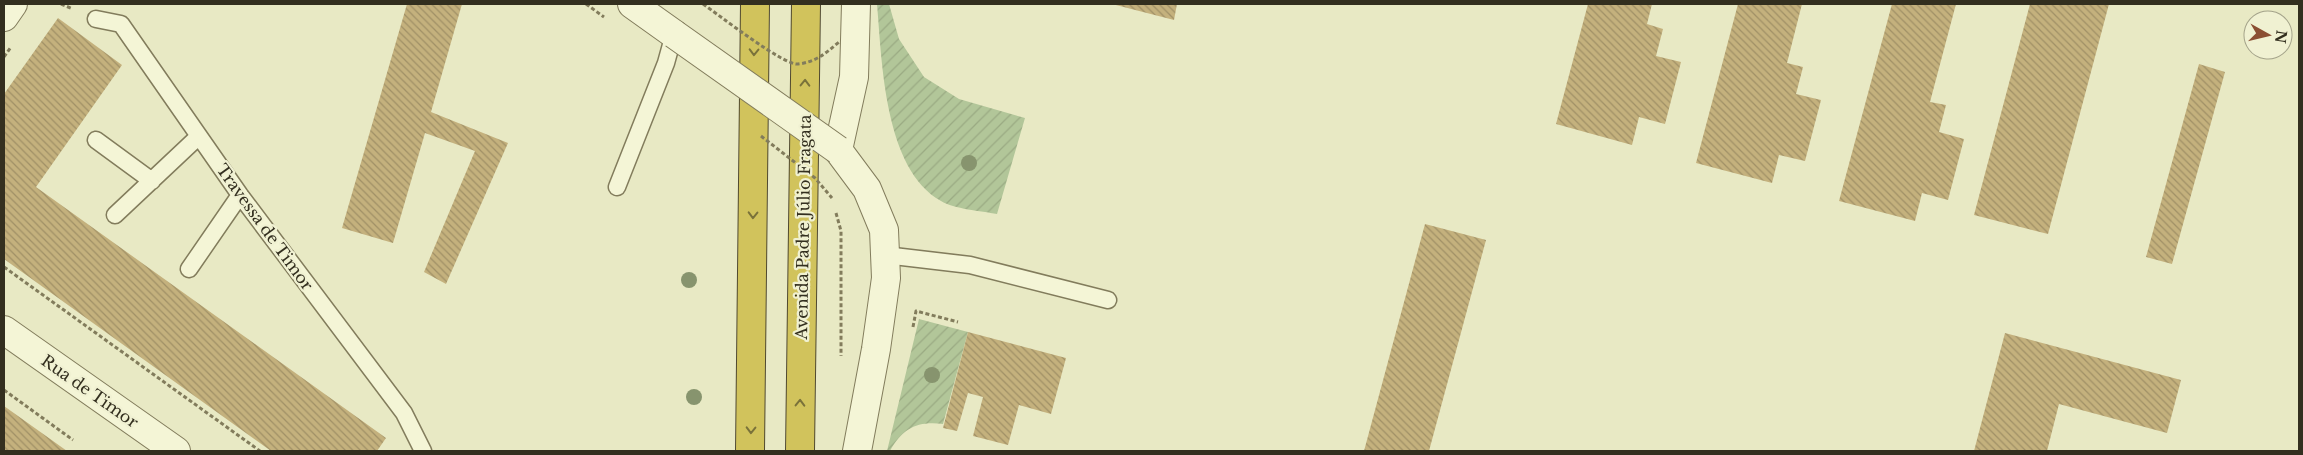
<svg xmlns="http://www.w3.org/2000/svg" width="2303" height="455" font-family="'Libre Baskerville',serif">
  <defs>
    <pattern id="garden-furrows" width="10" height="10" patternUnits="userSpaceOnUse" patternTransform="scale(1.25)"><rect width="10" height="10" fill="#b2c699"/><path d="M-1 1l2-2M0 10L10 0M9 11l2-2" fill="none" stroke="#9aaa83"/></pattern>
    <pattern id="building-back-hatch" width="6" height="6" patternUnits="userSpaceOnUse" patternTransform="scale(1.25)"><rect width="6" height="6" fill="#c4b17d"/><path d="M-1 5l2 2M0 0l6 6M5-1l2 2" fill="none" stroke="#a09066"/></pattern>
  </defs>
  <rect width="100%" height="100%" fill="#e8e9c4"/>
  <path fill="url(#garden-furrows)" d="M877,4h12l10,35 25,38 35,22 66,19 -28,96c-16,-3 -43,-5 -56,-13 -57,-32 -59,-139 -64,-197z
    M919,319l49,13 -25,92c-26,-3 -40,4 -53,27h-3z"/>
  <path fill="url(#building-back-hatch)" d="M407,4h55l-31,108 77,31 -62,141 -22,-12 51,-121 -50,-18 -32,110 -51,-15z
    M1112,4h65l-3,16z
    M1588,4h64l-5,20 16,5 -7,27 25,6 -16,62 -26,-7 -7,28 -76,-21z
    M1738,4h64l-15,59 16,4 -7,27 25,6 -16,61 -26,-6 -7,28 -76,-20z
    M1892,4h64l-26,98 16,3 -7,27 25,7 -16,61 -26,-7 -7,28 -76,-20z
    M2030,4h79l-61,230 -74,-19z
    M58,18l64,47 -86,122 350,251 -9,13h-106l-267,-192v-165z
    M2199,64l26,8 -53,192 -26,-7z
    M1425,224l61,16 -57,211h-65z
    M968,332l98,26 -15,56 -32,-9 -11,40 -35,-9 10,-39 -15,-4 -11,38 -14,-3z
    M2005,333l176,47 -14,53 -108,-29 -12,47h-73z
    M4,406l63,45h-63z"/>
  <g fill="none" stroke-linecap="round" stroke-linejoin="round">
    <defs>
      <path id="lane" d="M96,19l25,5 119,171 164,218 19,38
        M96,140l56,41
        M617,187l49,-124 8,-29
        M115,215l84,-79
        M885,255l85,10 138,35
        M189,269l51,-74"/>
      <path id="street" d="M632,4l42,30
        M856,4l-2,73 -16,73 29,39 17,41 2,48 -10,71 -19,102
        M4,17l9,-13
        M4,330l172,121"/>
      <path id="highway" d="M750,451l5,-447
        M800,451l6,-447"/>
    </defs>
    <use href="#lane" stroke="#827c5c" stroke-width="19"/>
    <use href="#street" stroke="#827c5c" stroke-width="30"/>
    <use href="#highway" stroke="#504930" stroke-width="30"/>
    <path stroke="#827c5c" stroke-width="3" stroke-dasharray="4 2.5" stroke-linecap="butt" d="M61,4l12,5
      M586,4l18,13
      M4,57l7,-10
      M836,213l5,18v125
      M4,267l256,184
      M913,327l3,-16 42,11
      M4,390l69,50"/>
    <use href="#lane" stroke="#f4f5d6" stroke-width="16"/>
    <use href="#street" stroke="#f4f5d6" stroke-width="28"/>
    <use href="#highway" stroke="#d1c35c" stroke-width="28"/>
    <defs>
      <path id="street-bridge" d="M674,34l164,116"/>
    </defs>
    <use href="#street-bridge" stroke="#827c5c" stroke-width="30" stroke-linecap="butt"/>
    <path stroke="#827c5c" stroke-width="3" stroke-dasharray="4 2.5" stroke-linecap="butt" d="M703,4c16,11 81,62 95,60 18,-2 28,-11 41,-22
      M761,136l54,42 17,20"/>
    <use href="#street-bridge" stroke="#f4f5d6" stroke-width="28"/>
  </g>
  <g fill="#87946e">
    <circle cx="969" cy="163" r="8"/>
    <circle cx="689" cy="280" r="8"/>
    <circle cx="932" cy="375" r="8"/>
    <circle cx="694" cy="397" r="8"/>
  </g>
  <defs><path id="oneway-chevron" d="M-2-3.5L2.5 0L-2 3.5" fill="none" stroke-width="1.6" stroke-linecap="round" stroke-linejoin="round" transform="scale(1.25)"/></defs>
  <g stroke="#7a723a">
    <use href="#oneway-chevron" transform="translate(754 52) rotate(91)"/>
    <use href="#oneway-chevron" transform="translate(805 83) rotate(-89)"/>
    <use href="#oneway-chevron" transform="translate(753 215) rotate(91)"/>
    <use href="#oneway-chevron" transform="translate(800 403) rotate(-89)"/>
    <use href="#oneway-chevron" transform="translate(751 430) rotate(91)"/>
  </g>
  <g text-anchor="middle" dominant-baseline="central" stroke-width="4.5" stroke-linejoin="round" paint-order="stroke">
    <g font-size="16" fill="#332f1f" stroke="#f0f1d2">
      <text transform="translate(265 227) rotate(54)">Travessa de Timor</text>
      <text transform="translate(803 227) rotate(-89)">Avenida Padre Júlio Fragata</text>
      <text transform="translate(90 391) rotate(35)">Rua de Timor</text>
    </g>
  </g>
  <rect width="2303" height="455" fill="none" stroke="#332f1f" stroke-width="10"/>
  <g transform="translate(2268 35) rotate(98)"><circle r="24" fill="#f0f1d2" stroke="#a4a38a"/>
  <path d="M0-4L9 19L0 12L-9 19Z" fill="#8b4e32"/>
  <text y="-8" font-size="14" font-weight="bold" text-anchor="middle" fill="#332f1f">N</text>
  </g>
</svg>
